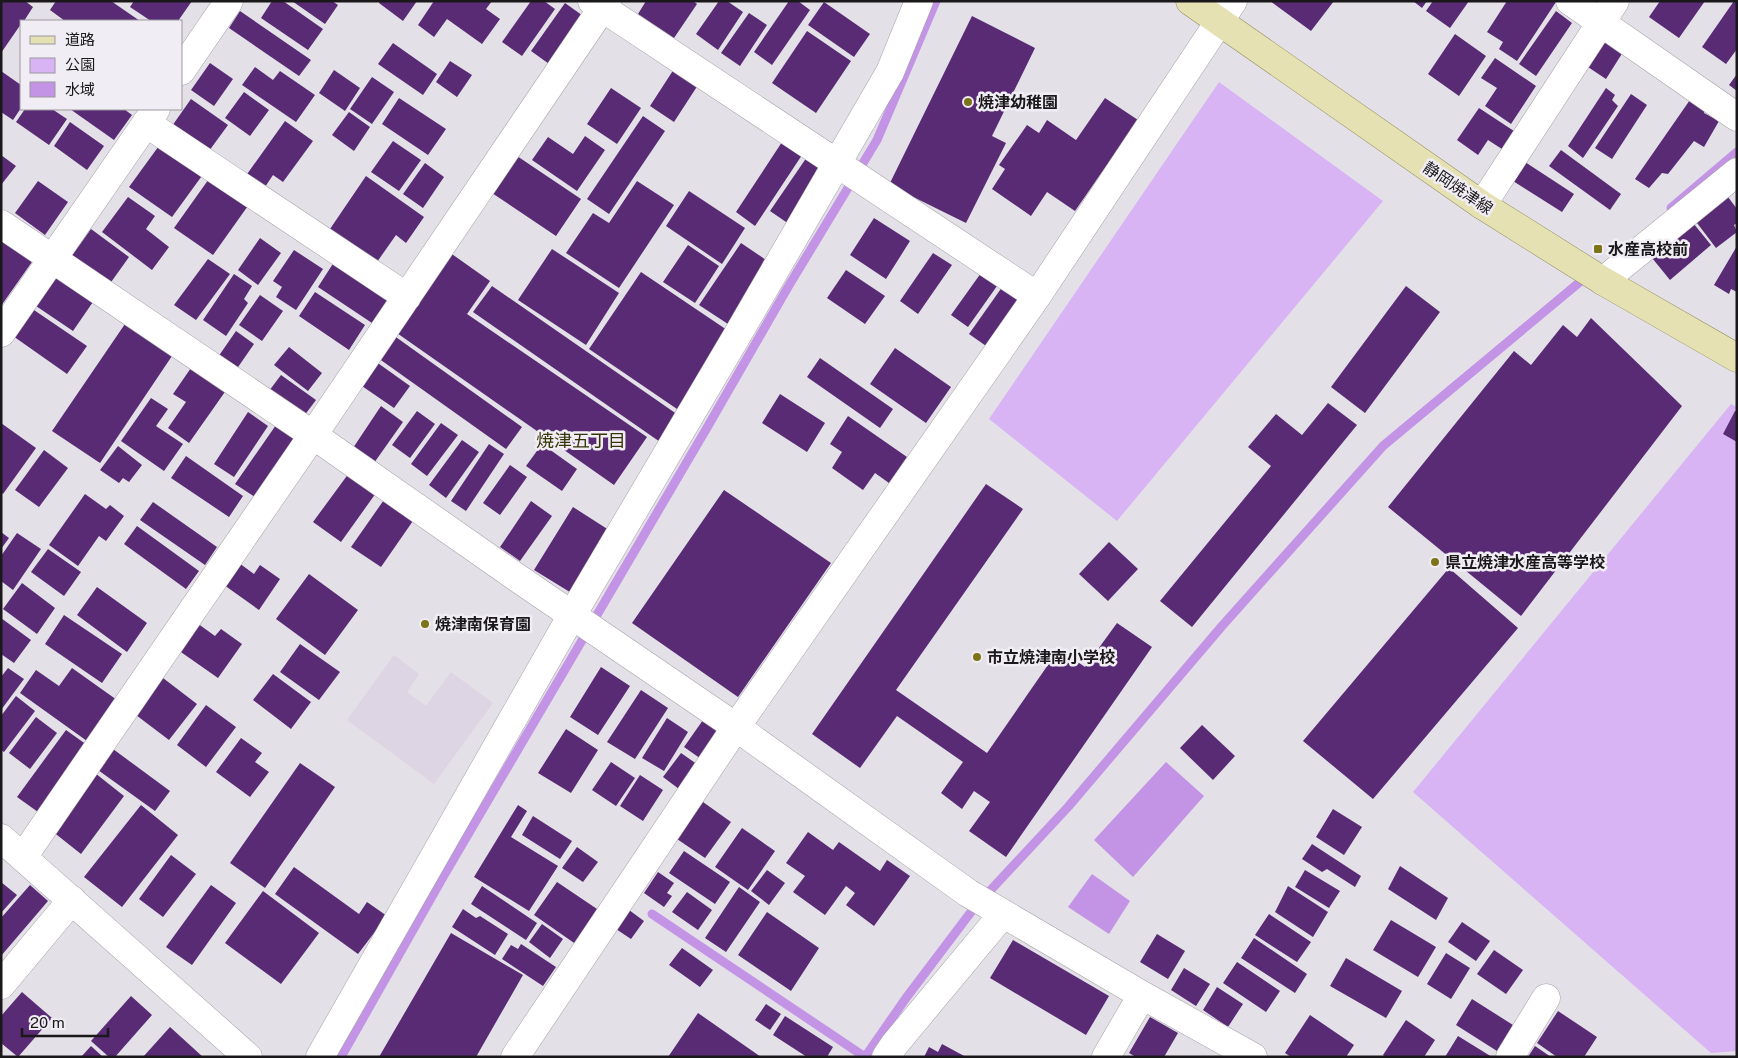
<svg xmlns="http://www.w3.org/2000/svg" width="1738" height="1058" font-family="'Public Sans','Noto Sans JP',sans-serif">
  <rect width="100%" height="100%" fill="#e4e0e7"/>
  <path fill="#ddd5e3" d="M394,655l25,19 -12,18 19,14 25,-34 42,31 -59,81 -87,-64z"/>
  <path fill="#d8b4f4" d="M1219,82l164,119 -266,320 -128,-102z
    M1731,404l6,3v644l-26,2 -298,-261z"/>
  <path fill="#c394e5" d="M1166,762l38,34 -71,81 -39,-37z
    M1092,874l38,27 -21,33 -41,-27z"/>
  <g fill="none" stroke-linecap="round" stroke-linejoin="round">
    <path stroke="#c394e5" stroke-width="9" d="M1671,208l66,-56
      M652,914l213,143
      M341,1057l102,-180 265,-451 80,-139 89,-147 59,-139
      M865,1057l41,-59 68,-90 94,-101 154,-181 161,-180 204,-170"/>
  </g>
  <path fill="#582b74" d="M1,1h24l8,6 -9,14h-3v3l-20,29z
    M56,1h55l29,20h-75l-15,-11z
    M134,1h58l-14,20h-27l-21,-14z
    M272,1h11l40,28 -15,21 -47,-32z
    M292,1h40l6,4 -13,19z
    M380,1h37l-14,20 -24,-18z
    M434,1h58l-6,8 14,10 -18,25 -35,-25 -13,18 -16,-12z
    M531,1h13l11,8 -33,47 -20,-14z
    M646,1h47l4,3 -23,34 -36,-24z
    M719,1h8l16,11 -25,38 -22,-16z
    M789,1h9l12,9 -38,55 -18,-13z
    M1270,1h64l-23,30z
    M1413,1h14l-5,7z
    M1433,1h36l-19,27 -24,-17z
    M1507,1l49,1 -39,59 -18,-12 4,-7 -16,-10z
    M1660,1h45l-26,37 -30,-21z
    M1734,1h3v48l-11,15 -24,-17z
    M824,2l46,32 -16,23 -46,-32z
    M565,3l21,15 -34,48 -21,-15z
    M240,11l71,49 -12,16 -70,-48z
    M1556,11l16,12 -36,53 -17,-12z
    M749,13l18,12 -27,41 -19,-13z
    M972,16l63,32 -43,88 14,7 -40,80 -77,-38z
    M807,31l44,30 -35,52 -44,-30z
    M1455,34l31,22 -27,40 -31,-22z
    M1605,40l18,12 -17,27 -18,-12z
    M393,43l44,31 -14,21 -45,-31z
    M1495,58l41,28 -25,38 -26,-18 12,-18 -16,-10z
    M450,61l22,14 -15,22 -21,-15z
    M210,63l23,16 -19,27 -23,-16z
    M255,67l18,13 7,-9 35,24 -19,27 -54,-37z
    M674,69l24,16 -24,37 -24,-16z
    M334,70l26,18 -15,23 -26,-18z
    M1,71l20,14v23l-8,12 -12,-8z
    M1737,74v17l-8,-6z
    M372,77l22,15 -22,32 -22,-15z
    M611,88l30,20 -24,36 -30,-20z
    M1606,88l9,7 -3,5 6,6 -35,52 -15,-12z
    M244,92l25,18 -19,26 -25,-18z
    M1631,94l16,11 -35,54 -17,-11z
    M1692,97l13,9 -1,7 15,8 -15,26 -10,-6 -26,33 -6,-1 -13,15 -14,-9z
    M399,98l47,31 -18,26 -46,-31z
    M1105,98l33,22 -63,91 -28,-19 -16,24 -39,-27 13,-20 -6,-4 28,-40 12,8 8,-13 29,20z
    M191,99l37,26 -19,26 -37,-25z
    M1479,108l38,25 -12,18 -17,-11 -10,15 -21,-15z
    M25,109h27l15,10 -18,26 -33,-23z
    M70,109h54l8,6 -18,25z
    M349,112l21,15 -16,24 -22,-16z
    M643,116l22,15 -56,83 -22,-15z
    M285,121l28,20 -30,41 -10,-7 -10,15 -18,-13z
    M70,122l34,24 -17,24 -33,-24z
    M585,136l20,14 -28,41 -45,-31 16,-23 25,17z
    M784,139l20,13 -49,74 -19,-14z
    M393,141l28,19 -22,31 -28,-19z
    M161,143l43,30 -32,44 -43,-30z
    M1561,150l60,44 -11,16 -61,-44z
    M809,154l19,13 -39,57 -19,-13z
    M1,155l15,11 -15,19z
    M517,156l64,43 -25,37 -64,-43z
    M1525,162l49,32 -12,18 -49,-31z
    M425,163l19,14 -21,31 -20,-14z
    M211,176l39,27 -37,52 -39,-27z
    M366,176l58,41 -18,26 -10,-8 -19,27 -47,-33z
    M38,181l30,21 -23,33 -30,-22z
    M637,181l37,24 -55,83 -53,-35 27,-40 16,10z
    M689,191l56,37 -23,36 -56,-38z
    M1725,193l12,16v14l-3,2 3,7 -21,16 -22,-29z
    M128,197l27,19 -9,13 23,18 -17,23 -50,-38z
    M874,218l36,23 -24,38 -36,-24z
    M1689,218l22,27 -41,35 -22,-27z
    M91,229l38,28 -20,28 -38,-28z
    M1,236l33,23 -33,47z
    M260,238l21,15 -23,32 -20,-15z
    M741,243l31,21 -41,62 -32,-21z
    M688,245l31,21 -24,37 -32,-21z
    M1737,246v46l-6,-3 -2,5 -15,-9z
    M552,249l67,44 -33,52 -68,-45z
    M294,250l29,19 -27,41 -20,-13 6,-10 -9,-6z
    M449,252l41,29 -23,33 180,123 -33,48 -220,-154z
    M933,253l19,12 -34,49 -18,-13z
    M208,259l22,15 -34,46 -22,-15z
    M336,259l55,37 -19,27 -54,-36z
    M846,270l39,26 -20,28 -38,-26z
    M641,272l89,60 -53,77 -88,-60z
    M981,273l16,13 -29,41 -17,-12z
    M57,274l38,25 -22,32 -37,-25z
    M234,274l18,12 -8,13 4,4 -22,33 -23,-16z
    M1005,283l19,14 -35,51 -20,-14z
    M492,286l189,131 -18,27 -190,-132z
    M1406,286l34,26 -75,101 -34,-26z
    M315,292l50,33 -16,25 -50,-34z
    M260,295l23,16 -21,30 -23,-16z
    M31,308l56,38 -20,28 -54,-38z
    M1591,318l91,88 -161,210 -133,-109 126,-156 17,14 32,-40 14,12z
    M127,321l47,32 -74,110 -48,-32z
    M236,331l18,13 -18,26 -18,-13z
    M393,335l129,92 -16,22 -128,-91z
    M289,347l33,26 -14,18 -34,-26z
    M895,348l56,39 -25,36 -56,-39z
    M820,358l73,51 -13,19 -73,-51z
    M375,361l35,25 -16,22 -35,-24z
    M193,365l34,24 -38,54 -21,-15 18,-26 -13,-8z
    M281,375l35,25 -12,16 -35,-25z
    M780,394l45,29 -18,29 -45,-29z
    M151,398l17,11 -12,17 27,18 -19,27 -43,-30z
    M1328,403l29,22 -165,202 -32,-26 111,-135 -23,-19 28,-33 26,21z
    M381,406l22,16 -29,41 -21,-15z
    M417,411l18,13 -25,34 -18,-13z
    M1735,411h2v31l-14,-8z
    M248,412l20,14 -34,51 -20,-13z
    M848,416l59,41 -18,26 -14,-10 -12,17 -31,-22 10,-16 -12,-8z
    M1,423l35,25 -33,46 -2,-2z
    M441,423l17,12 -31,41 -16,-12z
    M276,425l19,14 -40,58 -20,-13z
    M462,440l17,12 -33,46 -17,-13z
    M489,444l15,10 -38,57 -15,-10z
    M542,444l35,25 -15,22 -36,-25z
    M118,446l24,19 -13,17 -6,-4 -4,5 -19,-13z
    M44,450l24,18 -29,39 -24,-17z
    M186,456l57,40 -14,21 -58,-39z
    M510,465l17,12 -27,38 -17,-12z
    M349,473l27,20 -35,49 -28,-20z
    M986,484l37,25 -127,181 91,63 72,-104 26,18 32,-44 35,24 -146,210 -37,-26 21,-29 -16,-11 -12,18 -21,-16 22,-31 -66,-46 -37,52 -48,-34z
    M724,490l107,73 -93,134 -106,-74z
    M85,494l21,15 4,-4 14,11 -18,25 -7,-5 -21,30 -29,-21z
    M386,497l29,21 -34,49 -30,-20z
    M531,501l21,15 -32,45 -20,-14z
    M153,502l64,45 -12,18 -65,-45z
    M573,507l39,25 -39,62 -39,-24z
    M137,526l62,45 -13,18 -62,-45z
    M1,532l8,6 -8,11z
    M17,533l24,16 -28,41 -12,-9v-25z
    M1109,542l29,27 -30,32 -29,-27z
    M48,549l33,23 -17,24 -33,-24z
    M239,563l15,11 6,-9 20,14 -21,31 -35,-25z
    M1449,568l69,60 -145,171 -70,-58z
    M309,574l49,36 -33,45 -49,-36z
    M22,583l33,25 -18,26 -34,-25z
    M97,587l50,36 -20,29 -50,-37z
    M64,615l58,39 -20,29 -57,-39z
    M1,618l30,22 -17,23 -13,-9z
    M197,623l18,13 6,-7 21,15 -24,34 -40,-28z
    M300,644l40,28 -21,28 -39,-28z
    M601,667l29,19 -32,49 -28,-18z
    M8,668l16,11 -23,31v-33z
    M72,668l45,32 -30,41 -67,-48 16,-23 23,16z
    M273,674l38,28 -20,27 -38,-29z
    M163,678l34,26 -28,36 -33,-25z
    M641,690l27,18 -33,51 -28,-17z
    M16,696l19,15 -31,41 -3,-2v-34z
    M206,705l30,22 -30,40 -29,-22z
    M36,717l21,16 -27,36 -21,-16z
    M667,718l21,14 -24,39 -22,-13z
    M703,720l20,13 -19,28 -20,-14z
    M1202,725l33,31 -22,24 -33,-32z
    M566,729l32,21 -27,43 -33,-20z
    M66,730l21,15 -49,67 -21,-15z
    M241,738l21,15 -7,9 14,10 -19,25 -34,-25z
    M113,749l57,42 -15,20 -57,-41z
    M681,753l20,14 -18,25 -20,-15z
    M611,762l24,16 -19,28 -24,-16z
    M300,763l35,24 -70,101 -35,-25z
    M95,773l29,23 -43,58 -29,-23z
    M640,775l23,15 -20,31 -23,-15z
    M703,802l28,20 -26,36 -28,-19z
    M141,805l37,30 -56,72 -38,-30z
    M518,805l9,6 -16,26 47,29 -29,45 -55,-34z
    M1333,809l29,18 -18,28 -28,-18z
    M533,816l39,25 -12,18 -38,-24z
    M742,828l33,23 -27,39 -33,-23z
    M808,832l25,18 6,-8 41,29 7,-11 23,16 -36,50 -28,-21 9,-12 -9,-7 -21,29 -32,-23 12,-16 -19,-13z
    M1312,844l49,32 -6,11 -28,-18 -5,3 -20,-13z
    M577,847l21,15 -15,20 -21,-14z
    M684,851l46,31 -15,22 -46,-31z
    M171,855l25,19 -33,43 -24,-18z
    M1400,866l48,32 -12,22 -48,-31z
    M294,867l65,47 8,-12 20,14 -29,38 -83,-60z
    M767,870l18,13 -16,22 -18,-14z
    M1305,870l35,21 -11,17 -34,-21z
    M658,872l16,11 -7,10 5,3 -8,11 -20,-14z
    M1,882l16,13 -16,18z
    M557,882l43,29 -23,34 -43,-30z
    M30,885l18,16 -47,55v-38z
    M211,885l25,18 -44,62 -26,-18z
    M482,886l55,37 -11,17 -55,-36z
    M1288,886l40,26 -15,25 -38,-25z
    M739,887l21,15 -34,50 -21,-14z
    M263,891l56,42 -38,51 -56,-41z
    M687,892l25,18 -14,20 -26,-18z
    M463,909l13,9 4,-2 28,18 -13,21 -43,-28z
    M629,910l15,11 -13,18 -15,-10z
    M767,912l52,36 -28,43 -53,-36z
    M1269,914l42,28 -14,20 -42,-27z
    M1391,920l45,27 -18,30 -45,-27z
    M1462,922l28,19 -14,20 -28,-19z
    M542,924l21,15 -13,19 -21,-16z
    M451,933l72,42 -47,82h-97z
    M1157,934l28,17 -17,28 -28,-17z
    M1254,938l53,36 -12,19 -54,-35z
    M1013,940l96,56 -23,39 -96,-57z
    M521,944l35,23 -13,19 -41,-27 9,-14 7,4z
    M682,948l31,22 -13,17 -31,-22z
    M1494,950l29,20 -17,24 -29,-20z
    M1446,953l24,15 -19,31 -24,-15z
    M1346,958l56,33 -16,27 -56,-32z
    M1237,962l43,29 -14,21 -43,-29z
    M1184,968l26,16 -14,22 -25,-16z
    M1217,987l26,17 -15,23 -25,-17z
    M22,992l30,26 -34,39 -17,-14v-27z
    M131,996l21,19 -37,42h-6l-18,-16z
    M1472,999l41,26 -16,26 -41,-26z
    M766,1004l15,10 -11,16 -15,-10z
    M1558,1011l39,26 -13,20h-27l-20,-14z
    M698,1013l63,44h-93z
    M1310,1015l44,30 -8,12h-55l-6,-4z
    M785,1016l48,31 -6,10h-20l-34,-22z
    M1150,1017l28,16 -14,24h-28l-7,-4z
    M1406,1020l29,20 -11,17h-39l-2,-2z
    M170,1027l33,30h-60z
    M1458,1036l34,21h-47z
    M942,1044l24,13h-42l5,-10 9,5z
    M91,1046l12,11h-22z
    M1535,1046l16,11h-23z"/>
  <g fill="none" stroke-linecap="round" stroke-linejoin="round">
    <defs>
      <path id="minor" d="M592,1l445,295
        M1570,1l167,116
        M181,71l48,-70
        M146,123l261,174
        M1482,205l133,-204
        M1,224l312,211 206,144 217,148 232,166 174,102 111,62
        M1603,281l134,-109
        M1,333l155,-224
        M1,838l247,219
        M23,857l290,-422 294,-434
        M1,985l71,-85
        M320,1057l252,-442 163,-276 155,-267 29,-71
        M515,1057l221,-330 301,-431 196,-295
        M886,1057l8,-12 109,-131
        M1106,1057l36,-62
        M1510,1057l36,-59"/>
      <path id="major" d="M1190,1l292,204 121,76 134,77"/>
    </defs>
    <use href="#minor" stroke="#a6a2a9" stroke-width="29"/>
    <use href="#major" stroke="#928e5d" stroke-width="29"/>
    <use href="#minor" stroke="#fff" stroke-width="28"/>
    <use href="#major" stroke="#e5e1b3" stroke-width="28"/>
  </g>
  <g fill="#7c7418" stroke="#f1edf4" stroke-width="2">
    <circle cx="968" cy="102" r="5"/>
    <rect x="1593" y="244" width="10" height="10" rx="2.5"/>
    <circle cx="1435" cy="562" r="5"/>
    <circle cx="425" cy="624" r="5"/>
    <circle cx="977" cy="657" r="5"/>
  </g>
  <g text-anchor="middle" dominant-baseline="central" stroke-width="5" stroke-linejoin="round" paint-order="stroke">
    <g font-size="16" font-weight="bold" fill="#1a181b" stroke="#f1edf4" text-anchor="start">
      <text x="978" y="102">焼津幼稚園</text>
      <text x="1608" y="249">水産高校前</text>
      <text x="1445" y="562">県立焼津水産高等学校</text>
      <text x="435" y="624">焼津南保育園</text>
      <text x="987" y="657">市立焼津南小学校</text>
    </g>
    <g font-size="16" fill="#1a181b" stroke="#f1edf4">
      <text transform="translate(1458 188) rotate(34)">静岡焼津線</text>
    </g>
    <g font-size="18" fill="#373409" stroke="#f1edf4">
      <text x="581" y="440">焼津五丁目</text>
    </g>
  </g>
  <rect width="1738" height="1058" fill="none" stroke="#1a181b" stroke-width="5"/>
  <rect x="20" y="20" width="162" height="90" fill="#f1edf4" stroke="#9b989d"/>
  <rect x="30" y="36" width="25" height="8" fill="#e5e1b3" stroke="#9b989d"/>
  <text x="65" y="45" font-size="15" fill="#1a181b">道路</text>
  <rect x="30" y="58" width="25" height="15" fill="#d8b4f4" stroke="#9b989d"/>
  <text x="65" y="70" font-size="15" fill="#1a181b">公園</text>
  <rect x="30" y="82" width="25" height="15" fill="#c394e5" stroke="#9b989d"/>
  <text x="65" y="95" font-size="15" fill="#1a181b">水域</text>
  <path d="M22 1028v8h86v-8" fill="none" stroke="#1a181b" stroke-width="2.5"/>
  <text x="30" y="1028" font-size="15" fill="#1a181b" stroke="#f1edf4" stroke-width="4" paint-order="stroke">20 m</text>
</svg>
